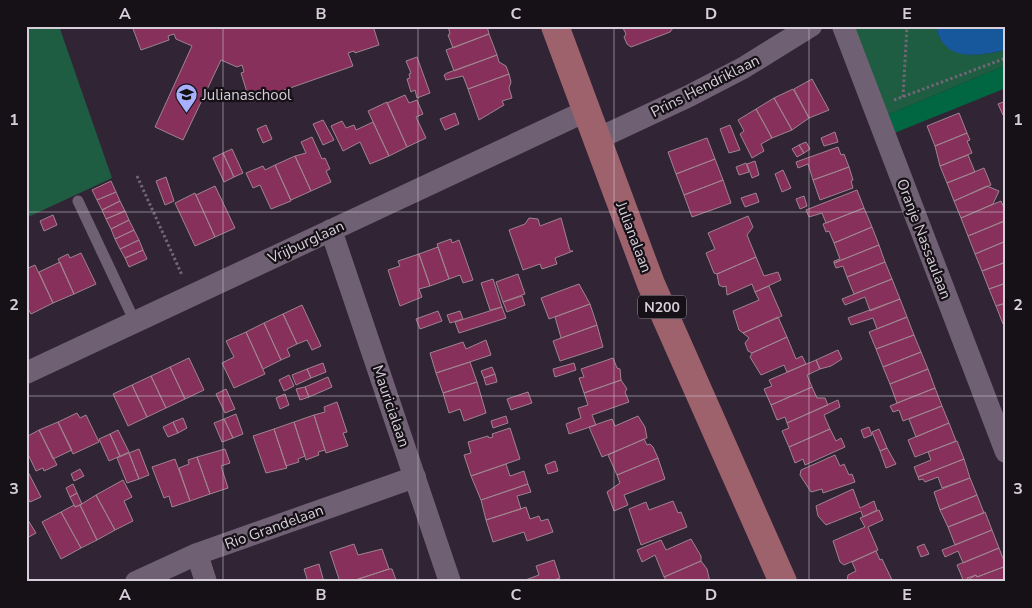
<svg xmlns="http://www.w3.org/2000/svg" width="1032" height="608" font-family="'Nunito Sans',sans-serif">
  <rect width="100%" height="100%" fill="#312435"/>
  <path fill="#1e5d41" d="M26,26h33l53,152 -86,40z
    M857,26h79c7,36 43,30 70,24v15l-121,51 -34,-83z"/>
  <path fill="#006742" d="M1006,65v23l-114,46 -7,-18z"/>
  <path fill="#17579b" d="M936,26h70v24c-28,6 -63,13 -70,-24z"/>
  <path fill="#87305b" stroke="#9e848e" d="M132,26h241l6,19 -24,8 -1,-2 -6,2 5,13 -103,36 -9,-29 3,-1 -2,-7 -5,2 -16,-7 -38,80 -28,-13 37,-81 -16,-7 -2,-5 -6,2 1,4 -28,10z
    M448,26h39l2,8 -36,14 -5,-13 2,-1z
    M622,26h51v2l-3,4 -39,15 -4,-3 -3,-7 2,-3z
    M489,34l8,21 -43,16 -8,-21z
    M497,55l2,7 7,4 3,8 -41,15 -5,-13 -17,4 -2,-5 3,-2z
    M417,57l13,36 -13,5 -2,-8 -4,2 -4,-13 3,-1 -1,-4 2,-1 -5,-12z
    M509,74l2,8 -2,6 3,10 -10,3 2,4 -25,15 -11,-31z
    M812,79l17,31 -20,8 -15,-29z
    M793,89l16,29 -17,12 -18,-32z
    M405,95l4,8 8,-3 6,14 -7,3 10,21 -19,9 -20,-44z
    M774,98l18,32 -20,8 -16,-29z
    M1006,101v13l-3,1 -5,-11z
    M387,102l20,45 -18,9 -21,-45z
    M756,109l16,29 -11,6 3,7 -12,7 -12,-24 4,-3 -6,-11z
    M455,113l4,11 -14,6 -5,-11z
    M959,113l8,20 -32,13 -8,-20z
    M323,120l11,20 -11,5 -10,-21z
    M342,121l4,7 8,-3 2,5 17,-8 16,34 -19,8 -10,-22 -17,9 -12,-25z
    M266,125l6,14 -9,4 -6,-14z
    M730,125l10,25 -11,3 -9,-24z
    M835,132l3,10 -14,4 -3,-8z
    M967,133l3,7 -3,1 5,12 -32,13 -5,-20z
    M312,137l10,22 3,-1 5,11 -4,2 5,11 -20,9 -16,-35 11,-3 -5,-11z
    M707,138l8,21 -39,15 -8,-22z
    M806,142l4,7 -6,4 -5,-8z
    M799,145l5,8 -7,4 -5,-8z
    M838,147l3,8 3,-1 5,13 -36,13 -5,-16 -10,4 -2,-6z
    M232,149l11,24 -9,4 -11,-24z
    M223,153l11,24 -10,5 -11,-24z
    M968,155l7,17 -28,11 -7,-17z
    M295,156l16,35 -20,9 -16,-35z
    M715,159l8,21 -39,15 -8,-21z
    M755,161l4,14 -7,3 -5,-14z
    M746,163l3,9 -10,3 -3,-8z
    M275,165l16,36 -20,8 -11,-24 -7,3 -7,-15 17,-7 2,4z
    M849,167l4,13 -2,1 2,7 -33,12 -7,-20z
    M984,168l7,17 -37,16 -7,-18z
    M783,170l8,18 -9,4 -7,-18z
    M166,177l8,24 -9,4 -9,-24z
    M723,180l8,23 -39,14 -8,-22z
    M111,181l5,11 -19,8 -5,-10z
    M215,186l20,42 -20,9 -19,-42z
    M987,186l12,5 -6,13 -32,14 -7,-17z
    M857,190l7,18 -38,15 -4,-10 -13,4 -3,-7z
    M116,192l4,9 -18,9 -5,-10z
    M195,193l20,44 -20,9 -20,-43z
    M756,193l3,9 -14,5 -4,-9z
    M804,196l3,10 -7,3 -4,-10z
    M120,201l5,10 -19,8 -4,-9z
    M1001,201l5,11v8l-38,16 -7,-18z
    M864,208l8,19 -38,16 -5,-12 -3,1 -3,-8z
    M125,211l4,9 -18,9 -5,-10z
    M53,215l4,10 -13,6 -4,-10z
    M748,216l5,11 -6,8 9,22 -39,17 -3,-1 -8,-20 9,-4 -7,-16z
    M529,218l9,1 2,7 21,-8 9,33h3l-18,7 2,6 -15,5 -2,-5 -17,6 -14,-40 16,-6z
    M129,220l5,10 -19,9 -4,-10z
    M1005,221l1,20 -31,13 -7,-18z
    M872,227l7,18 -45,18v-2l6,-2 -6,-16z
    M134,230l5,10 -19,9 -5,-10z
    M451,239l1,4 7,-3 14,40 -10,3 -3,-8 -11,4 -12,-35z
    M139,240l4,10 -18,8 -5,-9z
    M1006,241v21l-24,9 -7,-17z
    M879,245l6,17 -38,15 -4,-11 -7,2 -2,-5z
    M438,247l11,32 -19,7 -11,-32z
    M143,250l4,9 -18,8 -4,-9z
    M81,253l15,31 -22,10 -16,-35 10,-5 2,4z
    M419,254l11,32 -11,3 3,8 -22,9 -12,-36 12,-4 -2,-5z
    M756,257l8,19 14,-4 3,8 -26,12 -3,-8 -25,11 -1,-9 -3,1 -4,-2 -2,-11z
    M60,262l14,32 -21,9 -14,-31z
    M885,262l7,17 -38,15 -7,-17z
    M1006,262v21l-17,6 -7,-18z
    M35,265l18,38 -22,11 -5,-9v-36z
    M518,274l7,20 -22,8 -7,-20z
    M493,279l9,28 -12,3 -9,-27z
    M892,279l8,20 -30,12 -5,-14 -20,8 -3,-6z
    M1006,283v20l-10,3 -7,-17z
    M579,284l11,20 -41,15 -8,-21z
    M769,286l13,30 -39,17 -4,-3 -6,-19 26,-11 -4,-8z
    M522,296l3,9 -18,7 -4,-10z
    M900,299l7,18 -30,12 -4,-11 -22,7 -3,-7z
    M1006,303v20l-3,1 -7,-18z
    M590,304l7,21 -36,13 -6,-21z
    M302,305l19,41 -9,4 -5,-10 -10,4 -14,-30z
    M502,307l4,11 -47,15 -4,-11z
    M438,311l4,10 -22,8 -4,-10z
    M460,311l3,8 -13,4 -3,-8z
    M283,314l14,30 -10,5 3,7 -9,4 -17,-37z
    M778,317l9,20 -35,16 -4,-2 -3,-8 4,-5 -6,-5z
    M907,317l7,18 -38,14 -7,-17z
    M264,323l17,37 -18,9 -17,-37z
    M597,325l6,22 -43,14 -7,-20z
    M246,332l19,42 -31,14 -12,-25 12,-6 -8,-16z
    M914,335l7,17 -38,15 -7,-18z
    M787,337l9,22 6,-3 4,8 -19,8 -3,-7 -23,10 -11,-18 2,-4z
    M486,340l5,15 -55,18 -6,-20 33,-11 3,7z
    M838,350l4,9 -11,7 -11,3 -4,-9z
    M921,352l7,17 -38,15 -7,-17z
    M189,358l15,32 -19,9 -15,-32z
    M613,358l4,10 3,1 1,11 -37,13 -5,-15 5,-1 -3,-8z
    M816,360l4,9 -13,6 5,12 -41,18 -7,-16 8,-3 -3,-6z
    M470,362l7,20 -34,11 -7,-20z
    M323,363l3,9 -15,6 -4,-9z
    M574,363l2,7 -21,7 -2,-8z
    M170,367l15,32 -19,9 -15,-32z
    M492,367l3,7 -11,4 -3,-7z
    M307,369l4,9 -15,7 -4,-10z
    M928,369l7,19 -38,15 -7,-19z
    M495,374l2,8 -11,3 -2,-7z
    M289,375l5,11 -10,5 -5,-11z
    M151,376l15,32 -19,9 -15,-32z
    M328,377l4,10 -23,10 -4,-10z
    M621,380l6,9 -2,3 4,10 -37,13 4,10 -27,9 -3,-10 15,-6 -3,-10 10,-3 -4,-12z
    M477,382l9,31 -22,8 -4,-12 -11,4 -6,-20z
    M132,385l15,32 -19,9 -15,-32z
    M305,387l4,10 -9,3 -4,-11z
    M812,387l5,11h8l3,7 -41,18 -2,-6 -8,3 -6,-15z
    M935,388l7,18 -39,15 -4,-11 -6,2 -3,-6z
    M226,389l9,20 -10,4 -9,-19z
    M528,392l4,11 -21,7 -4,-11z
    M285,394l4,11 -9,4 -4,-11z
    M838,400l2,7 -16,8 6,14 -41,18 -7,-16 7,-3 -2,-5z
    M337,402l10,30 -4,1 5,13 -22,7 -12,-38 11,-3 -1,-5z
    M942,406l7,17 -33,14 -7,-18z
    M77,413l3,5 6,-3 13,27 -26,12 -15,-32z
    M236,414l7,20 -10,4 -9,-19z
    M314,415l11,35 -7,2 1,3 -13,5 -12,-38z
    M506,416l2,7 -15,5 -2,-7z
    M638,416l7,11 2,11 -45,19 -13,-30 23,-8 3,7z
    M183,418l4,10 -9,5 -5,-11z
    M224,419l9,19 -11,4 -8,-19z
    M58,422l14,28 -19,9 -14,-29z
    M173,422l5,11 -10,4 -5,-10z
    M294,422l11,34 -7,3 1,3 -13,4 -12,-37z
    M949,423l7,18 -41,16 -7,-17z
    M869,427l3,8 -8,3 -3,-8z
    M510,428l10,31 -49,17 -7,-21 7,-2 -3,-11 20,-6 1,2 4,-1 -1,-3z
    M274,429l13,39 -21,5 -13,-37z
    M830,429l6,12 5,-3 4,9 -40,18 -2,-6 -8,4 -6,-16z
    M879,429l8,19 -7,3 -8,-19z
    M39,430l18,35 -13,6 -1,-3 -7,3 -10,-21v-13z
    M118,430l11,22 -9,4 -10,-22z
    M110,434l10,22 -11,5 -10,-22z
    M644,439l3,6 3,-1 3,3 5,11 -41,17 -9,-20z
    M957,441l7,18 -46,18 -4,-10 17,-7 -3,-8z
    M887,448l9,16 -10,4 -6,-17z
    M139,449l10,26 -10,4 -10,-26z
    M225,449l5,14 -9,3 7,22 -18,6 -13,-37z
    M129,453l10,26 -12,4 -10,-25z
    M835,455l5,11 4,-2 5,11 3,-1 3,8 -32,11 -1,-4 -11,3 -11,-17 1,-5z
    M197,457l13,37 -20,7 -11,-33 10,-4 -1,-4z
    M658,458l7,21 -41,16 4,10 -14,6 -7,-19 13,-9 -3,-8z
    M175,459l15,42 -18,6 -3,-11 -5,2 -12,-31z
    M964,459l6,19 -28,10 -4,-11 -13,5 -2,-3 -4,1 -1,-3z
    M555,461l3,10 -10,3 -3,-9z
    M506,464l4,12 14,-5 4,13 -47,16 -10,-24z
    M80,469l4,7 -10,5 -3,-7z
    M28,472l13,25 -11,5 -4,-8z
    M970,478l7,17 -37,15 -6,-18z
    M123,480l9,17 -8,4 9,20 -18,9 -19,-35z
    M73,484l4,9 -7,4 -4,-9z
    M528,484l3,8 -14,4 4,13 -35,11 -5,-20z
    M853,489l7,19 14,-7 3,9 -14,7 -2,-6 -35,14 -8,-9 -2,-10z
    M77,493l5,11 -7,3 -5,-10z
    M96,495l19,35 -18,10 -17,-35z
    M977,495l7,18 -36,14 -8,-17z
    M673,501l5,12 3,-1 6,15 -46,18 -12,-36 17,-7 3,8z
    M74,505l1,2 5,-2 17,35 -16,8 -20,-36z
    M526,507l4,12 9,-3 2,5 7,-2 5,13 -26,9 -3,-9 -31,10 -7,-22z
    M879,510l4,10 -15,7 10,23 -34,15 -4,-3 -7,-21 32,-14 -5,-9z
    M61,512l20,36 -20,11 -19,-37z
    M985,512l7,18 -37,15 -7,-18z
    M26,517l10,16 -9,5 -1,-1z
    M992,530l7,18 -36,15 -5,-12 -13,6 -3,-7z
    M691,539l10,17v5l-37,16 -9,-22 -13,7 -5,-12 24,-10 5,10z
    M354,544l4,11 24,-6 7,20 -39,13h-10l-10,-30z
    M924,544l5,10 -8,3 -4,-10z
    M999,548l7,18 -29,11 -1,-2 -12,7 -7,-17z
    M876,551l4,9 2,-1 11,23h-46l1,-7 8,-4 -4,-9z
    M554,560l6,18 -12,4h-28l19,-7 -3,-9z
    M701,561l6,8 3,13h-43l-3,-5z
    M319,564l5,18h-16l-4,-13z
    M1006,566v16h-37l-2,-4 9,-3 1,2z
    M389,569h3l4,11 -2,2 -39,-2z"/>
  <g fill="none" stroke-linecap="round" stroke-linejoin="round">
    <path stroke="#716675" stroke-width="3" stroke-dasharray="2.5 2.5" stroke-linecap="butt" d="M903,97l4,-71
      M894,100l112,-42
      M137,176l45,99"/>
    <path stroke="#6f6073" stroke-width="11" d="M78,201l57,121"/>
    <path stroke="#6f6073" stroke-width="22" d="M843,26l163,426
      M597,139l92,-43 54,-28 68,-42
      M331,230l119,352
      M26,373l560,-262
      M197,554l9,28
      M136,582l61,-28 218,-77"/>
    <path stroke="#9e626d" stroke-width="28" d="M555,26l96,258 132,298"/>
  </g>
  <path fill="none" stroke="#d6ced9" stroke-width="1" stroke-opacity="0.55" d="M223,26v556M418,26v556M614,26v556M809,26v556M26,212h980M26,396h980"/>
  <defs>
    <symbol id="school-pin" viewBox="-11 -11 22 30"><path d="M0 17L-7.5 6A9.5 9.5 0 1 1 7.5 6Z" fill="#a7b0fc" stroke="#161017"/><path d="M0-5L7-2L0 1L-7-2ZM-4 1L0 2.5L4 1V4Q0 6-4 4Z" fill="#111"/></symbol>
  </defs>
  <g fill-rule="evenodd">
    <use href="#school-pin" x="174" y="82" width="25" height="34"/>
  </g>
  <g text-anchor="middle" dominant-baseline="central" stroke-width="4.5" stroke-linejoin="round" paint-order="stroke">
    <rect fill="#161017" stroke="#9c959f" stroke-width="1" x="638" y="295.5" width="48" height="23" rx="4"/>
    <g font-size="14" font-weight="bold" fill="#d6ced9">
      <text x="662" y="307">N200</text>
    </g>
    <g font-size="15" fill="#d6ced9" stroke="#161017">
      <text transform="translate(705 86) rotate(-27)">Prins Hendriklaan</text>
      <text transform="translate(634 237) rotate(69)">Julianalaan</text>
      <text transform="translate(924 239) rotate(69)">Oranje Nassaulaan</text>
      <text transform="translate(306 242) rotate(-25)">Vrijburglaan</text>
      <text transform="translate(391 406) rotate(71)">Mauricialaan</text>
      <text transform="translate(274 527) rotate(-20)">Rio Grandelaan</text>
    </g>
    <g font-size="15" fill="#d6ced9" stroke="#161017" text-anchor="start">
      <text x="202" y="95">Julianaschool</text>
    </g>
  </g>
  <rect width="1032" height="608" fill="none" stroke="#161017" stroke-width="55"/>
  <rect x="28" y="28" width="976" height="552" fill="none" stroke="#d6ced9" stroke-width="2"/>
  <g font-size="16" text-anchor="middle" font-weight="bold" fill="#d6ced9">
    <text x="125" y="19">A</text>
    <text x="321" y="19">B</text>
    <text x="516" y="19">C</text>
    <text x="711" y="19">D</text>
    <text x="907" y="19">E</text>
    <text x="14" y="125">1</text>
    <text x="1018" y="125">1</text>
    <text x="14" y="310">2</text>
    <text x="1018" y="310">2</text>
    <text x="14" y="494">3</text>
    <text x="1018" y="494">3</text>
    <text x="125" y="600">A</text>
    <text x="321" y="600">B</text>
    <text x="516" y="600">C</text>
    <text x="711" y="600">D</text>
    <text x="907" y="600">E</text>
  </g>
</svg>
